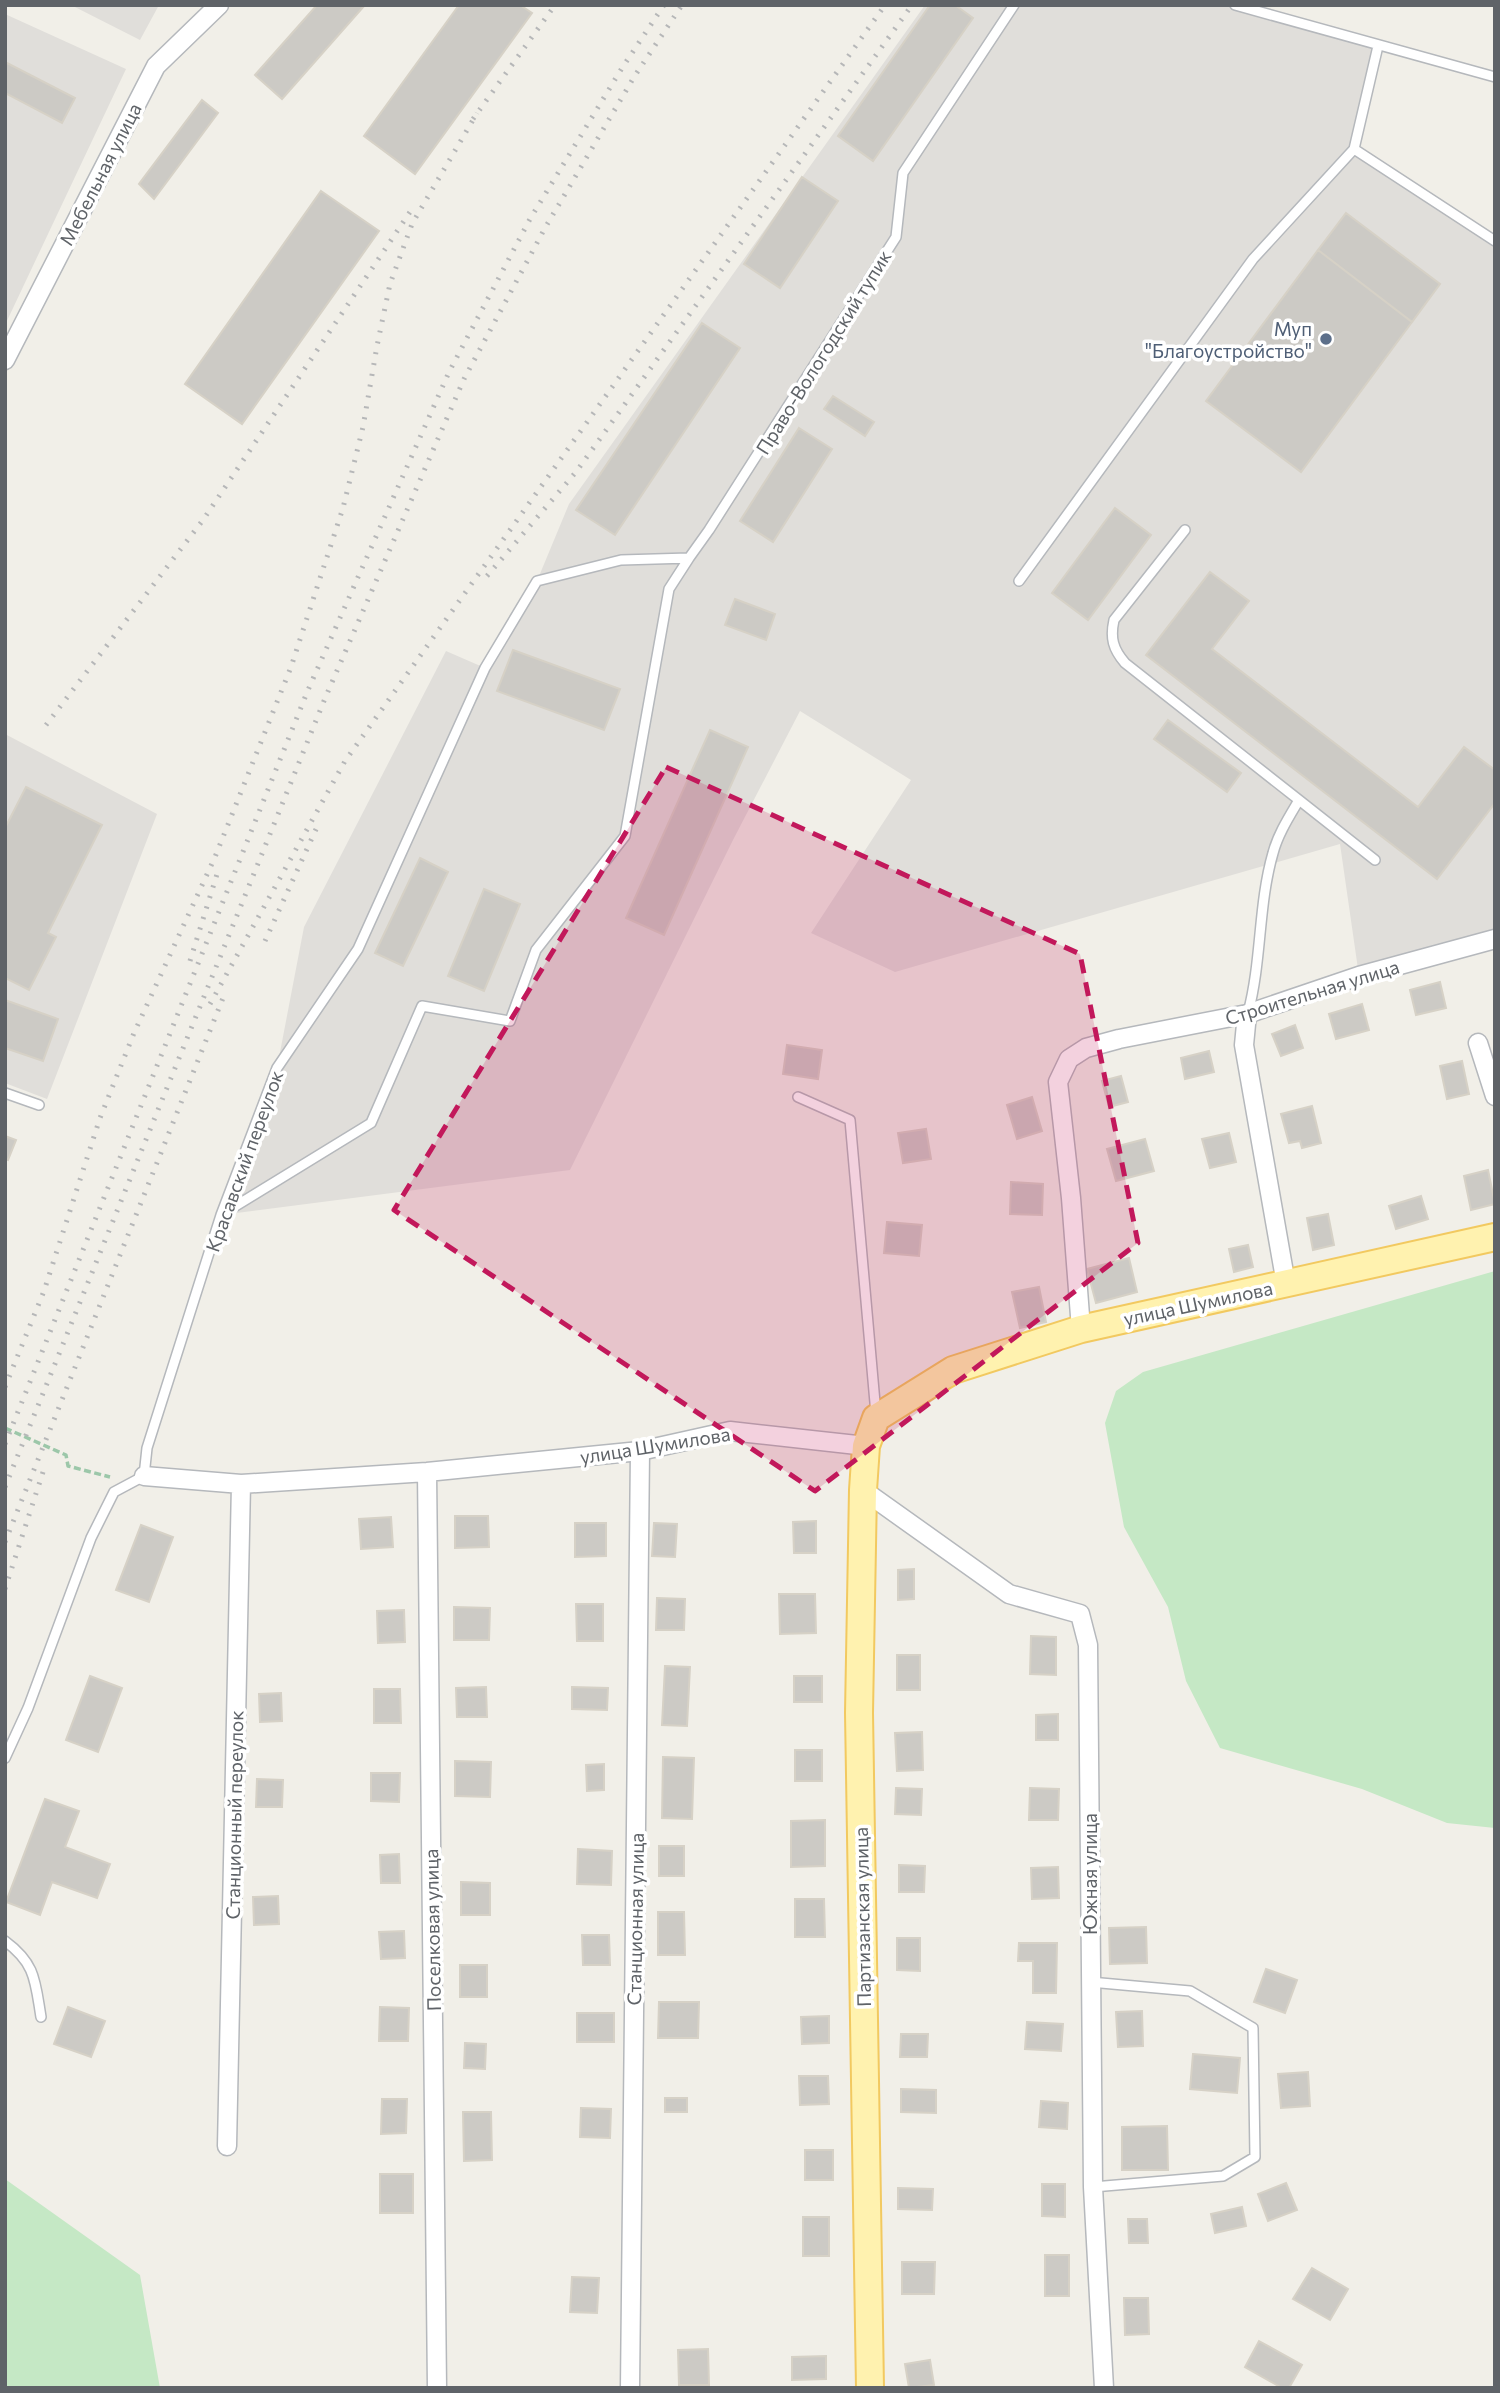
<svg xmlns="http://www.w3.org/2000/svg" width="1500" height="2393" font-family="Commissioner,sans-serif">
  <rect width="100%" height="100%" fill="#f1efe8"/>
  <path fill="#e0deda" d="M71,5h88l-19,35z
    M925,5h307l146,41 -24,103 141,92v698l-136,37 -19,-132 -445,128 -84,-39 100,-153 -111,-69 -67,129 -163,330 -349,45 56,-147 27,-141 142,-276 39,17 52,-87 32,-77z
    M5,14l121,55 -121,256z
    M5,734l152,80 -110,285 -42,-16z"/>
  <path fill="#c5e8c5" d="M1495,1271v557l-48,-5 -85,-34 -142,-41 -34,-67 -18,-74 -44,-80 -19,-104 11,-32 27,-19z
    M5,2179l135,96 20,113h-155z"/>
  <path fill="#cccac5" stroke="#d6d1c6" stroke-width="2" d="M317,5h48l-83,94 -27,-24z
    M459,5h61l12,8 -117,161 -51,-38z
    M930,5h25l18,13 -100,143 -35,-25z
    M5,62l70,36 -13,25 -57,-30z
    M202,100l16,13 -64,86 -15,-15z
    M802,177l36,24 -58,87 -36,-24z
    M321,191l58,40 -137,193 -57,-40z
    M1346,213l94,71 -28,38 -94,-72z
    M1318,250l94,72 -111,150 -95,-71z
    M702,323l38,25 -125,187 -39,-25z
    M833,396l41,26 -9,14 -41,-27z
    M799,428l33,21 -59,93 -33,-21z
    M1115,508l36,27 -63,85 -36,-27z
    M1210,572l39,29 -37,48 206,158 46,-60 31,23v33l-58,76 -291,-224z
    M735,599l40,15 -9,26 -41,-15z
    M513,650l107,39 -16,41 -107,-39z
    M1168,720l73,53 -14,19 -73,-53z
    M710,730l38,17 -84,188 -38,-17z
    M26,787l76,38 -54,108 8,4 -27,53 -24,-12v-150z
    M420,858l28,14 -45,94 -28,-13z
    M484,889l36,15 -36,87 -36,-15z
    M1440,982l6,26 -30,7 -6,-25z
    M5,1000l53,19 -15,42 -38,-13z
    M1362,1004l7,26 -33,9 -7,-25z
    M1295,1025l8,23 -22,8 -9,-22z
    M787,1045l35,5 -4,29 -35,-5z
    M1209,1051l5,21 -29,7 -4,-21z
    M1462,1061l7,33 -22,5 -7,-33z
    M1121,1076l7,26 -19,5 -7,-26z
    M1032,1097l10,34 -25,8 -10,-34z
    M1312,1106l9,37 -19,5 -2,-7 -11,2 -8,-29z
    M926,1129l5,30 -28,4 -5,-30z
    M1229,1133l7,29 -26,6 -8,-29z
    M5,1136l11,4 -8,20 -3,-1z
    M1145,1139l9,32 -38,10 -9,-32z
    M1488,1170l7,34 -24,6 -7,-34z
    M1011,1182l32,2 -1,31 -32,-1z
    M1421,1196l7,23 -32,10 -7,-23z
    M1328,1214l6,31 -21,5 -6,-32z
    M887,1222l35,3 -3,31 -35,-3z
    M1248,1245l5,22 -19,5 -5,-23z
    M1129,1258l8,34 -41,11 -9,-34z
    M1039,1287l7,35 -26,6 -8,-36z
    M455,1516h33l1,31 -34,1z
    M391,1517l2,30 -32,2 -2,-30z
    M816,1521v32h-22l-1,-31z
    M575,1523h31v33l-31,1z
    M654,1523l23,1 -2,33 -23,-1z
    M141,1525l32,12 -24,65 -33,-12z
    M914,1569v30l-16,1v-30z
    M779,1594h36l1,39 -36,1z
    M657,1598l28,1 -1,31h-28z
    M576,1604h27v37h-26z
    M454,1607l36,1 -1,32h-35z
    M404,1610l1,32 -27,1 -1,-32z
    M1031,1636l25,1v38l-26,-1z
    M897,1655h23v35h-23z
    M665,1666l25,1 -3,59 -25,-1z
    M90,1676l32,12 -24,64 -32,-12z
    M794,1676h28v26h-28z
    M486,1687l1,30h-30l-1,-29z
    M572,1687l36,1 -1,22 -35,-1z
    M374,1689h26l1,34h-27z
    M281,1693l1,28 -22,1 -1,-28z
    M1058,1714v26h-22v-25z
    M922,1732l1,38 -26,1 -2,-38z
    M795,1750h27v31h-27z
    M663,1757l31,1 -2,61 -30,-1z
    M455,1761l36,1 -1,35 -35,-1z
    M604,1764v26l-17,1 -1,-26z
    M371,1773h29l-1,29 -28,-1z
    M257,1779l26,1 -1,27h-26z
    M896,1788l26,1 -1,26 -26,-1z
    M1030,1788l29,1 -1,31h-29z
    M45,1799l34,12 -14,36 45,17 -13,34 -45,-16 -12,33 -34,-13z
    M825,1820v46l-34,1v-46z
    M659,1846h25v30h-25z
    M578,1849l34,2 -1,34 -34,-1z
    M399,1854l1,29h-19l-1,-28z
    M899,1865l26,1 -1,26h-25z
    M1058,1867l1,31 -27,1 -1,-31z
    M461,1882l29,1v32h-29z
    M278,1896l1,28 -25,1 -1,-28z
    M795,1899h29l1,38h-30z
    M658,1912h26l1,43h-27z
    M1146,1927l1,36 -37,1 -1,-36z
    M404,1931l1,27 -24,1 -2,-27z
    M582,1935h27l1,30h-27z
    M897,1938h23v33l-23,-1z
    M1019,1943h38l-1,50h-23v-32h-15z
    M460,1965h27v32h-27z
    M1266,1969l31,11 -12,33 -31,-11z
    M659,2002h40l-1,36h-40z
    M68,2007l37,14 -14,36 -37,-13z
    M380,2007l29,1 -1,33h-29z
    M1142,2011l1,35 -25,1 -2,-35z
    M577,2013h37v29h-37z
    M829,2016v27l-27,1 -1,-27z
    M1027,2022l36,2 -2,27 -36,-2z
    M901,2034h27l-1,23h-27z
    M465,2043l21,1 -1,25 -21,-1z
    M1193,2054l47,4 -3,35 -47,-4z
    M1308,2072l2,34 -29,2 -3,-34z
    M799,2076h29l1,28 -29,1z
    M901,2089l35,1v23l-35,-1z
    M665,2098h22v14h-22z
    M382,2099h25l-1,34 -25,1z
    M1041,2101l27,2 -1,26 -28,-2z
    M581,2108l30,1 -1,29 -30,-1z
    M463,2112h28l1,48 -28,1z
    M1167,2126l1,44h-46v-43z
    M805,2150h28v30h-28z
    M380,2174h33v39h-33z
    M1286,2183l11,27 -29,11 -10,-27z
    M1042,2184h23v33l-23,-1z
    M898,2188l35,1 -1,21 -34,-1z
    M1242,2207l4,19 -31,7 -4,-19z
    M803,2217h26v39h-26z
    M1128,2219h19l1,24h-19z
    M1045,2255h24v41h-24z
    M902,2262h33l-1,32h-32z
    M1312,2268l36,21 -18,31 -37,-21z
    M572,2277l27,1 -2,35 -27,-1z
    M1124,2298h24l1,36 -24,1z
    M1259,2341l43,24 -13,23h-7l-37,-21z
    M708,2349l1,36h-30l-1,-35z
    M826,2356v23l-34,1v-23z
    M930,2360l4,25 -25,3 -4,-24z"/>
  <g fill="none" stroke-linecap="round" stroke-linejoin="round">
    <defs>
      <path id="service" d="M1235,5l260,72
        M1354,149l141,92
        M1185,530l-71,90c-4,18 -1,29 11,43l174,137c-10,17 -21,34 -26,53 -15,52 -11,107 -25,160
        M1019,581l234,-322 101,-110 24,-103
        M1299,800l76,60
        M5,1093l34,12
        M798,1097l52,23 26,294
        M221,1215l150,-92 51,-117 88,15 26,-71 89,-114 44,-247 20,-31
        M5,1758l23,-50 63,-170 23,-46 30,-16 3,-28 74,-233 56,-147 81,-119 127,-281 52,-87 84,-21 68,-2 20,-28 187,-293 7,-64 111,-168
        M5,1941c31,23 30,40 36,76
        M1090,1982l100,9 63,37 2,129 -32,19 -130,11"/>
      <path id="minor" d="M5,360l151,-294 63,-61
        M1247,1014l-3,31 42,239
        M1478,1043l17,53
        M1081,1329l-10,-131 -13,-116 11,-23 17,-11 33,-9 128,-25 112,-38 136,-37
        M427,1472l10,916
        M144,1476l97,8 186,-12 213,-21 90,-20 136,15
        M863,1490l146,104 71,20 8,31 5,542 11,201
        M227,2146l14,-662
        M630,2388l10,-937"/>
      <path id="primary" d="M870,2388l-11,-675 4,-223 3,-44 10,-28 77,-48 128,-41 414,-92"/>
    </defs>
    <use href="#service" stroke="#b5b8bc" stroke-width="12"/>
    <use href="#minor" stroke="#b5b8bc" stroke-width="21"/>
    <use href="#primary" stroke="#f2c960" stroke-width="30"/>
    <path stroke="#9cc7a9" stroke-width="3.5" stroke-dasharray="7 3.5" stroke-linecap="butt" d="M5,1428l61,27 2,11 42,11"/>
    <use href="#service" stroke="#fff" stroke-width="9"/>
    <use href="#minor" stroke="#fff" stroke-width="18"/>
    <use href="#primary" stroke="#fff2af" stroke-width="26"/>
    <path stroke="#b6b7b8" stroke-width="5" stroke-dasharray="2 9" stroke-linecap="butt" d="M473,119l82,-114
      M487,576l89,-104 336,-467
      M46,725l157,-205 207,-308
      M265,941l52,-114
      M190,961l28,-90
      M210,1004l135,-243 540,-756
      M5,1387l39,-96 56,-173 34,-85 81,-176 76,-190 52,-159 20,-81 14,-81 13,-62 22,-60 65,-111
      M5,1444l303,-754 141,-318 81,-153 92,-151 42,-63
      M5,1487l321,-791 138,-317 81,-151 89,-151 48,-72
      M5,1542l220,-549
      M5,1589l38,-117"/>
  </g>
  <path fill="#c2185b" fill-opacity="0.2" stroke="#c2185b" stroke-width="5" stroke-dasharray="14 9" stroke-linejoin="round" d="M666,767l414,187 58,289 -323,248 -421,-281z"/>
  <circle fill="#5c6f8a" stroke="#fff" stroke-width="2.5" cx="1326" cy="339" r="7"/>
  <g text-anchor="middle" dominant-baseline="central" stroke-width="7" stroke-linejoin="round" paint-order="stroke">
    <g font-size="19" fill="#5f6368" stroke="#fff">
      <text transform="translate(100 174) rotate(-63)">Мебельная улица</text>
      <text transform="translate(823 352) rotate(-58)">Право-Вологодский тупик</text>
      <text transform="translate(1312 992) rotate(-17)">Строительная улица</text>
      <text transform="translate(244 1161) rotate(-70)">Красавский переулок</text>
      <text transform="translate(1198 1303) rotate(-12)">улица Шумилова</text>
      <text transform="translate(655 1445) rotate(-9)">улица Шумилова</text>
      <text transform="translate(234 1815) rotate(-89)">Станционный переулок</text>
      <text transform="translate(1089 1874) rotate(-90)">Южная улица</text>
      <text transform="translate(862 1917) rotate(-91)">Партизанская улица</text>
      <text transform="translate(635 1919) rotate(-89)">Станционная улица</text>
      <text transform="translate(432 1930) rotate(-91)">Поселковая улица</text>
    </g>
    <g font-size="19" fill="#4e5e75" stroke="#fff" text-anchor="end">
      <text x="1312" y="328">Муп<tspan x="1312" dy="22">"Благоустройство"</tspan></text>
    </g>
  </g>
  <rect width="1500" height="2393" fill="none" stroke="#5f6368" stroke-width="14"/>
</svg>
